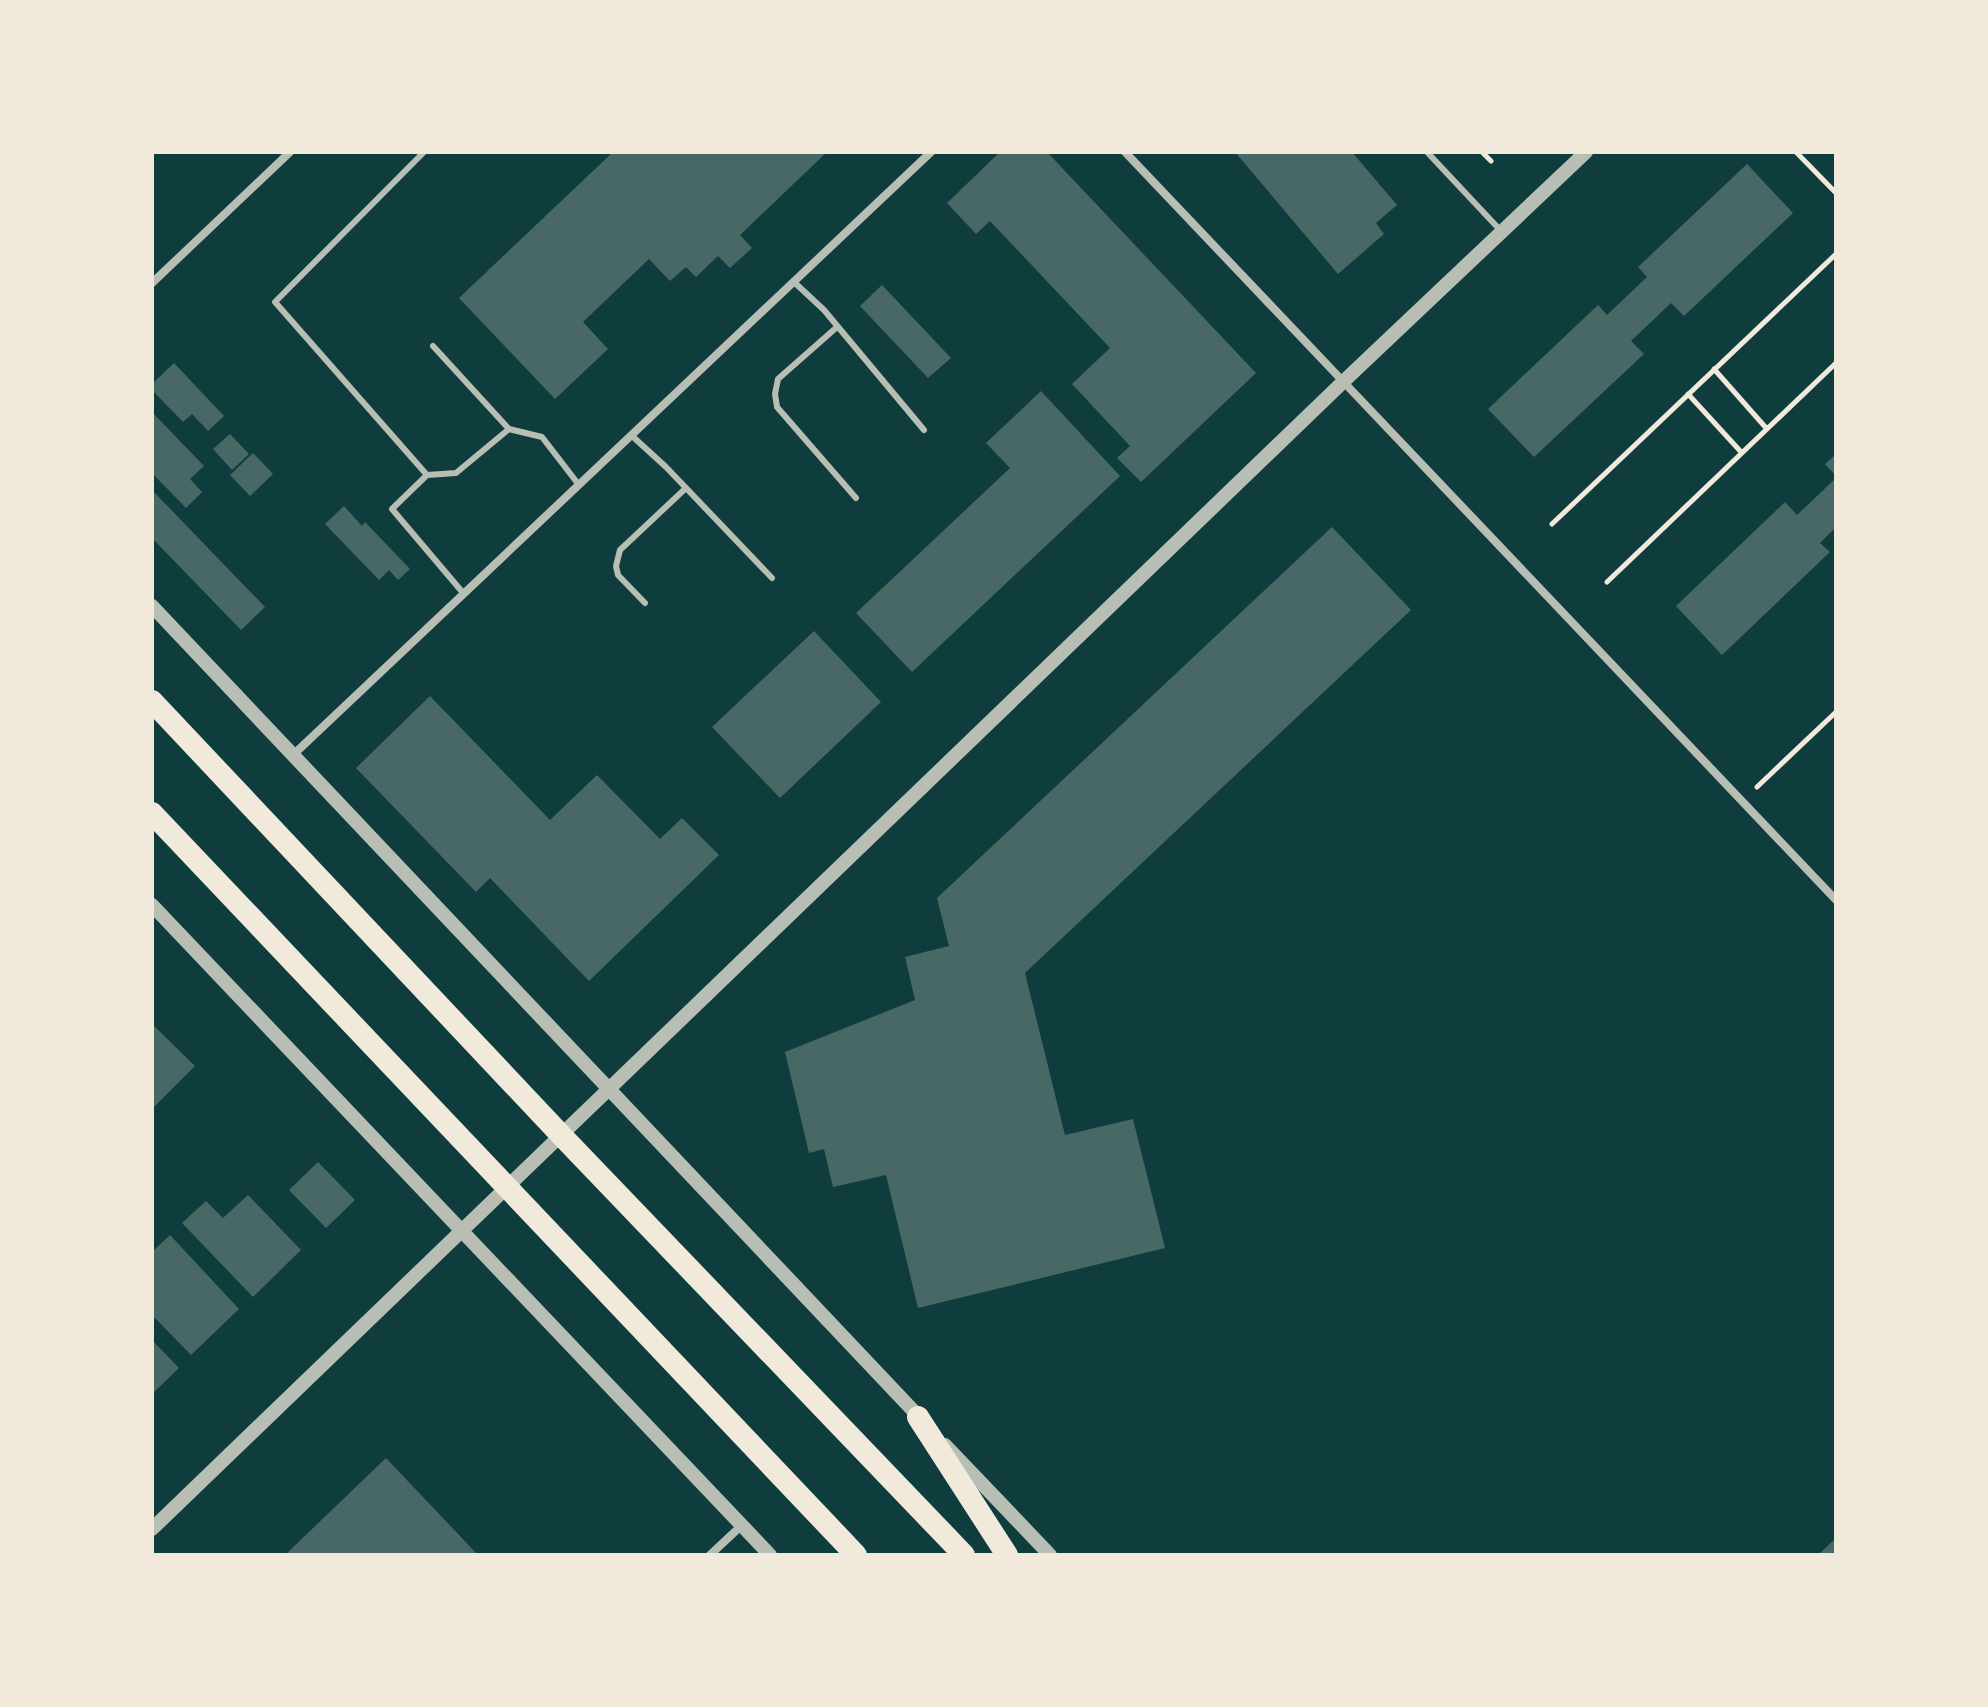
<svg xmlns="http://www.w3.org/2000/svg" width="1988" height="1707" font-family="Overpass,sans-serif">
  <rect width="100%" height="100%" fill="#0f3d3e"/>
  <path fill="#486865" d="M613,152h214l-87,83 12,13 -22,20 -12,-12 -22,21 -10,-10 -16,14 -21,-22 -66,63 25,27 -53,50 -96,-101z
    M1000,152h47l209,221 -115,109 -24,-24 13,-12 -58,-62 38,-36 -120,-127 -14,13 -29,-31z
    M1235,152h117l45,53 -21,18 8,11 -46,40z
    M1747,164l46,49 -109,103 -13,-13 -40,38 13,13 -110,103 -46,-48 110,-104 9,10 40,-38 -9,-10z
    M882,285l69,73 -23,20 -68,-72z
    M174,363l50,53 -16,15 -16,-17 -9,8 -31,-32v-6z
    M1041,391l79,85 -208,196 -56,-59 154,-145 -24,-25z
    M152,412l52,54 -14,13 12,13 -16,16 -34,-35z
    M230,434l19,20 -17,16 -19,-21z
    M253,453l20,21 -23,22 -20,-21z
    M1836,454v22l-11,-12z
    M1836,478v49l-16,16 10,9 -108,103 -46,-49 109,-104 12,13z
    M152,490l113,117 -24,23 -89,-92z
    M344,506l18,20 3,-4 45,47 -12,11 -9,-10 -10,10 -54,-56z
    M1332,527l79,83 -386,363 40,162 68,-16 32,129 -247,60 -32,-133 -53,12 -9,-38 -15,4 -24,-101 130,-52 -10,-43 44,-11 -12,-48z
    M814,631l67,71 -101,96 -68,-71z
    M430,696l120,124 47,-45 63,64 22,-21 37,37 -130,126 -99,-103 -14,14 -120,-124z
    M152,1024l43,42 -43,43z
    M318,1162l37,38 -29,28 -37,-38z
    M248,1195l53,55 -48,47 -71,-74 24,-22 17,17z
    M170,1235l69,74 -48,46 -39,-40v-63z
    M152,1340l27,28 -27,26z
    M386,1458l92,97h-193z
    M1836,1538v17h-18z"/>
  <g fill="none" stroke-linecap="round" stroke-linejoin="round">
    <path stroke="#f1e9da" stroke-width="5" d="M1482,152l9,9
      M1796,152l40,41
      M1714,369l53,60
      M1688,394l54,59
      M1552,524l284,-270
      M1607,582l229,-219
      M1757,787l79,-75"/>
    <path stroke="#b8beb3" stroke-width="6" d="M424,152l-149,150 152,173 -35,34 72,85
      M1427,152l74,79
      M794,282l30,28 100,120
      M837,327l-59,52 -3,15 2,13 79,91
      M509,429l33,8 37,48
      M631,435l35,32 106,111
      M427,475l29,-2 53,-44 -76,-83
      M645,603l-27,-28 -2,-9 4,-16 66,-62"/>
    <path stroke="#b8beb3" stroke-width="8" d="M1125,152l711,748
      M152,283l138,-131
      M293,755l638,-603
      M710,1555l32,-30"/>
    <path stroke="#b8beb3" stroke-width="14" d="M152,606l771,815
      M152,905l618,650
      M945,1445l105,110
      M152,1529l1192,-1148 242,-229"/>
    <path stroke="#f1e9da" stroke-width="22" d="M152,701l409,434 403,420
      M152,813l704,742
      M918,1417l89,138"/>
  </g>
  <rect width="1988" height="1707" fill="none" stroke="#f1e9da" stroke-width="308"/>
</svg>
